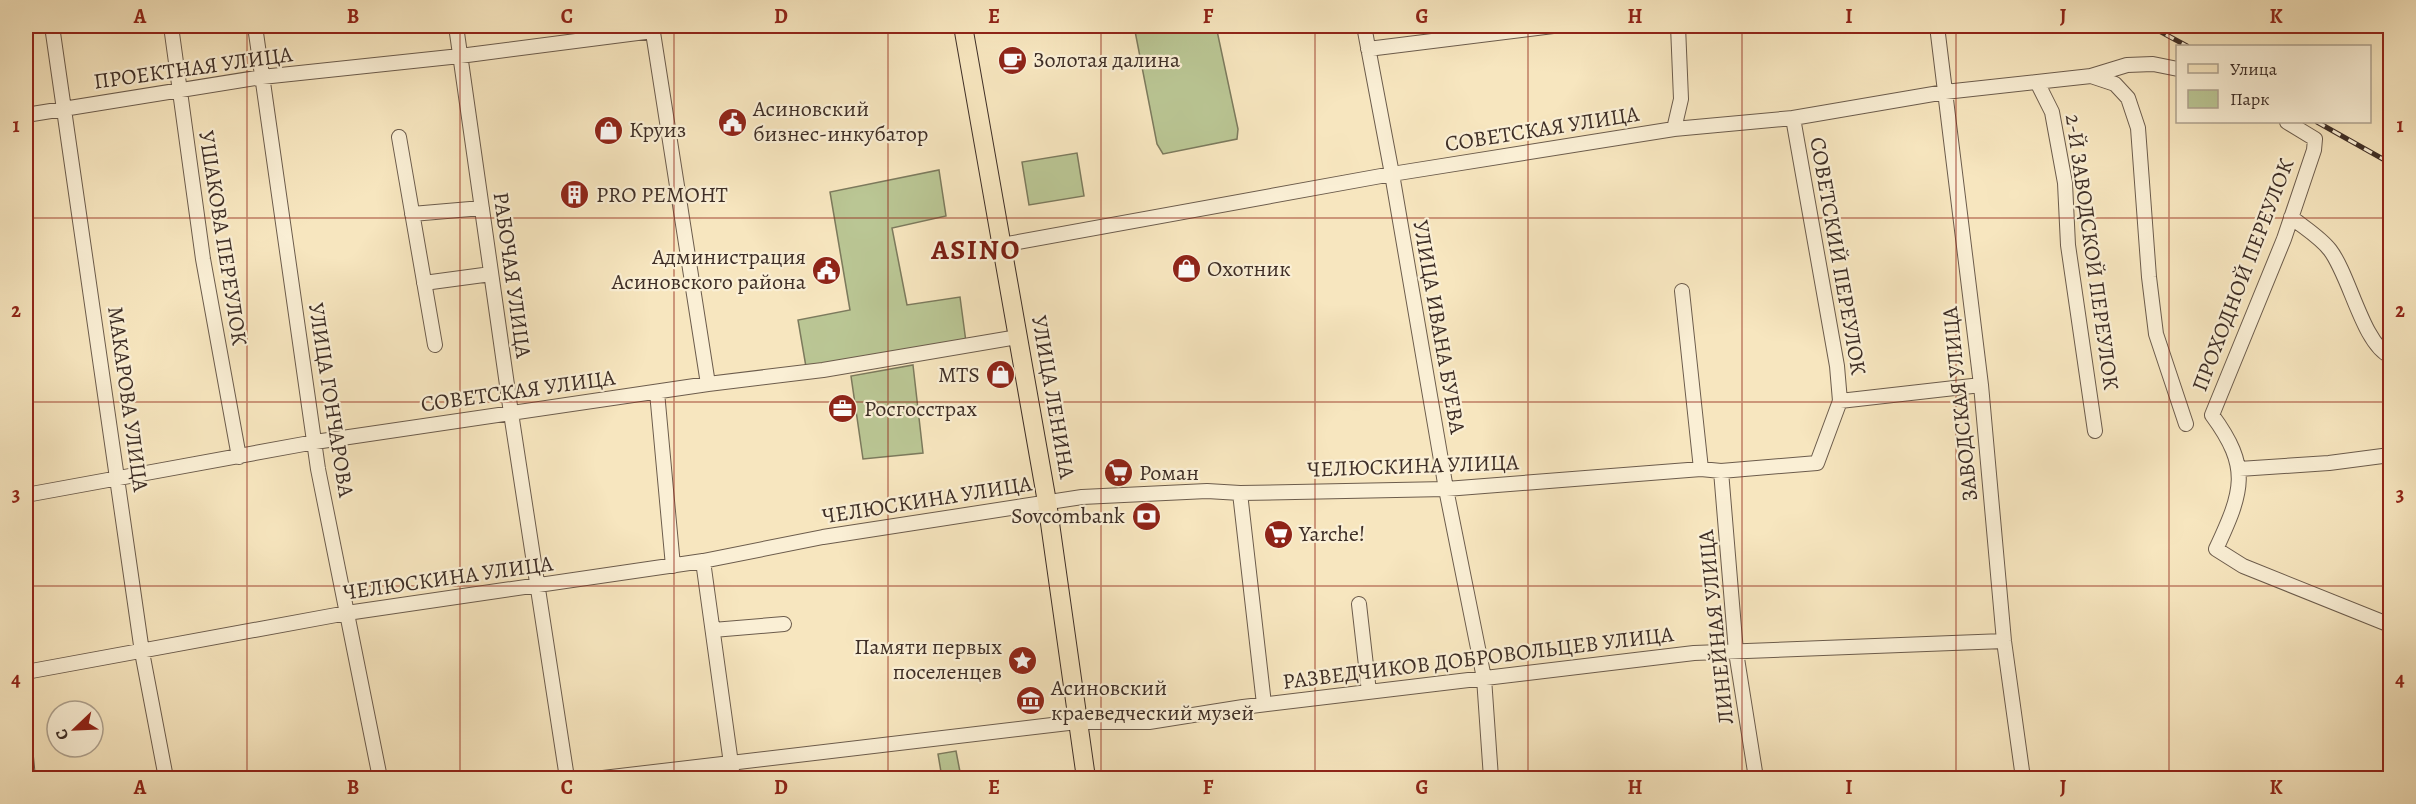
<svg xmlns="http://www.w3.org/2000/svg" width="2416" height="804" font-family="Alegreya,serif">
  <rect width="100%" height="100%" fill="#f7e6bf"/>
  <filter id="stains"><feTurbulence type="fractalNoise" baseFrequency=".00333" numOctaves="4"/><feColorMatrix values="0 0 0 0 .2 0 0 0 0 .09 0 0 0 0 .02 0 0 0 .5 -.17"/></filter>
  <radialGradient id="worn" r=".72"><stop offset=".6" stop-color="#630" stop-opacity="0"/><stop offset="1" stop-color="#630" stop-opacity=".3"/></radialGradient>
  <path fill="#bac694" stroke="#7c7a5d" stroke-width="1.5" d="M1134,26h82l22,103 -1,10 -74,15 -6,-10z
    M1077,153l7,43 -55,9 -7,-43z
    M939,170l7,46 -54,12 15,77 53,-8 6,45 -160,25 -8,-47 52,-10 -20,-118z
    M913,365l10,88 -60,6 -12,-83z
    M956,751l5,26 -19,1 -4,-24z"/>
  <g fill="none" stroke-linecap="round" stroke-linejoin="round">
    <defs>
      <path id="minor" d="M52,26l90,626 24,126
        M171,26l32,233 36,198
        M255,26l63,443 62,309
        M456,26l55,387 56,365
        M652,26l56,358
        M1364,26l28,148 54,315 38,189 7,100
        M1937,26l44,359 23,256 19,137
        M1368,49l185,-23
        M2091,76l24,8 13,14 10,30 11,149 7,57 30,90
        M2037,82l15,30 13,71 3,62 27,186
        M26,115l236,-38 198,-21 193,-25
        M1793,118l44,248 3,35
        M2287,122l28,17 -1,11 -30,89 -72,176c39,53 31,76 4,134l27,17 147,59
        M1674,129l7,-30 -3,-73
        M399,137l36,208
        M412,214l70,-6
        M2291,217c12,10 29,20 39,33 20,26 33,94 60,106
        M1002,245l390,-71 282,-45 119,-11 152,-26 146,-16 36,-11 26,-1 25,5
        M424,283l67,-9
        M1682,291l19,178
        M657,392l16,174
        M2239,469l90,-6 61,-8
        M1721,471l15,181 20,126
        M1240,493l24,211
        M26,495l289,-53 393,-58 115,-14 195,-33
        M703,561l30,217
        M1359,604l10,88
        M713,630l71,-6
        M26,672l321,-59 356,-52 120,-24 259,-40 125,-6 33,2 206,-4 255,-20 20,2 96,-8 23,-62 141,-16
        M26,757l2,21
        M603,778l474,-56h72l94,-15 451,-54 310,-12"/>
      <path id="major" d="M963,26l84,476 39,276"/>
    </defs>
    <use href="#minor" stroke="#6c5c4c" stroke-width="16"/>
    <use href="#major" stroke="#3e2e26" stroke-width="20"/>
    <use href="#minor" stroke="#faefd5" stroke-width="14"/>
    <use href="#major" stroke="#f7e6bf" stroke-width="18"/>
    <defs>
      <path id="rail" d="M2150,26l37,20
        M2317,122l73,41"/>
    </defs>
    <use href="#rail" stroke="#3e2e26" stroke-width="5"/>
    <use href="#rail" stroke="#faefd5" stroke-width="3" stroke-dasharray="9" stroke-linecap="butt"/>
  </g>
  <path fill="none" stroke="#8f2418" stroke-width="1.5" stroke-opacity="0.55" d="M247,26v752M460,26v752M674,26v752M888,26v752M1101,26v752M1315,26v752M1528,26v752M1742,26v752M1956,26v752M2169,26v752M26,218h2364M26,402h2364M26,586h2364"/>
  <defs>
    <symbol id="cafe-disc" viewBox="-11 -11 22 22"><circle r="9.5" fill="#8f2418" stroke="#faefd5"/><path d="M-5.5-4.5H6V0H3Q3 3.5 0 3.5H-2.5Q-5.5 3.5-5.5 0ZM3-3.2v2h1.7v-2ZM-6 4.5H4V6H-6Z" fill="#fff"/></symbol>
    <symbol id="civic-disc" viewBox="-11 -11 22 22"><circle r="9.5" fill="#8f2418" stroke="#faefd5"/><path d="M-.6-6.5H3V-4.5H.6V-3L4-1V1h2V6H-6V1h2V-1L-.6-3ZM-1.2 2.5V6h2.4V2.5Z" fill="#fff"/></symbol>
    <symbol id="shop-disc" viewBox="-11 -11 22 22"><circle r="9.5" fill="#8f2418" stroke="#faefd5"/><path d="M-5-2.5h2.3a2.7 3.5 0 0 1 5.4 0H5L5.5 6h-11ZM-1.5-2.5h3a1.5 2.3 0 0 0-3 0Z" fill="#fff"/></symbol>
    <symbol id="building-disc" viewBox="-11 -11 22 22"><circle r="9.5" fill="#8f2418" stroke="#faefd5"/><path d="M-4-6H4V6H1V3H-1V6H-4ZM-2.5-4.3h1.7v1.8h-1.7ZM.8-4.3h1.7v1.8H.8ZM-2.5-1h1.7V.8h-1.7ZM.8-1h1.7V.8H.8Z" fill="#fff"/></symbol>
    <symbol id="office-disc" viewBox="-11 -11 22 22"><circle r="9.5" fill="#8f2418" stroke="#faefd5"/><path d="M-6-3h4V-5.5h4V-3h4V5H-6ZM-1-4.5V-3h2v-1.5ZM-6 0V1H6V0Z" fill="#fff"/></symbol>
    <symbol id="supermarket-disc" viewBox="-11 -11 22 22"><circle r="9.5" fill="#8f2418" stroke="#faefd5"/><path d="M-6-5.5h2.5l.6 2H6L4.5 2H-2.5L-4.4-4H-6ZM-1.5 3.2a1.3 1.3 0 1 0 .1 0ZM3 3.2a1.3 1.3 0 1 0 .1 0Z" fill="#fff"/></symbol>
    <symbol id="bank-disc" viewBox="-11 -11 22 22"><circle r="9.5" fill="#8f2418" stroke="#faefd5"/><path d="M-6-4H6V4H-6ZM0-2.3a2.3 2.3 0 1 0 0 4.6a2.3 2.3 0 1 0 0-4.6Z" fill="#fff"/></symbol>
    <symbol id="sight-disc" viewBox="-11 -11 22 22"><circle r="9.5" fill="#8f2418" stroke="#faefd5"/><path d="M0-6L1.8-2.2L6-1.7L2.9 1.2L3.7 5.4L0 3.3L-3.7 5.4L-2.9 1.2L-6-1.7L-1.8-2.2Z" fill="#fff"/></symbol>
    <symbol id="museum-disc" viewBox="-11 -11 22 22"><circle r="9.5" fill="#8f2418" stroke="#faefd5"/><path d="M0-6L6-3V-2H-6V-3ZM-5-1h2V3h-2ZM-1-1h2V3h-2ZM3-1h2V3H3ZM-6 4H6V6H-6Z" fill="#fff"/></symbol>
  </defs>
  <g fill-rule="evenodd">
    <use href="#cafe-disc" x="996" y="44" width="33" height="33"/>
    <use href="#civic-disc" x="716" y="106" width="33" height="33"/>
    <use href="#shop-disc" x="592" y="114" width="33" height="33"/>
    <use href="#building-disc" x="558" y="178" width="33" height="33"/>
    <use href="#shop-disc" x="1170" y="252" width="33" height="33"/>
    <use href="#civic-disc" x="810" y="254" width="33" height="33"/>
    <use href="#shop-disc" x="984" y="358" width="33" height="33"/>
    <use href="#office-disc" x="826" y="392" width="33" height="33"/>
    <use href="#supermarket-disc" x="1102" y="456" width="33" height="33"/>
    <use href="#bank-disc" x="1130" y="500" width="33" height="33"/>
    <use href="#supermarket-disc" x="1262" y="518" width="33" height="33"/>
    <use href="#sight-disc" x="1006" y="644" width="33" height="33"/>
    <use href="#museum-disc" x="1014" y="684" width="33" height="33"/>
  </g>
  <g text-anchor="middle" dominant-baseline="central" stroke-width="4.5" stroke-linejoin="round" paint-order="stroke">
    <g font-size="22" fill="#3e2e26" stroke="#faefd5" text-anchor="start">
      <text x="1033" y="60">Золотая далина</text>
      <text x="753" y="109">Асиновский<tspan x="753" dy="25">бизнес-инкубатор</tspan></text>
      <text x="629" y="130">Круиз</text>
      <text x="596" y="195">PRO РЕМОНТ</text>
      <text x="806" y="257" text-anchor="end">Администрация<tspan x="806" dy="25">Асиновского района</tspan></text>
      <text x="1207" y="269">Охотник</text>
      <text x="980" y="375" text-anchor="end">MTS</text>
      <text x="864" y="409">Росгосстрах</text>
      <text x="1139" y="473">Роман</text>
      <text x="1125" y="516" text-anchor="end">Sovcombank</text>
      <text x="1299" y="534">Yarche!</text>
      <text x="1002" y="647" text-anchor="end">Памяти первых<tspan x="1002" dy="25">поселенцев</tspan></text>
      <text x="1051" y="688">Асиновский<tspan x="1051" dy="25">краеведческий музей</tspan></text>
    </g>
    <g font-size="22" fill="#3e2e26" stroke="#faefd5">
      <text transform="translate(193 68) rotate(-8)">ПРОЕКТНАЯ УЛИЦА</text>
      <text transform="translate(1542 129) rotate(-9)">СОВЕТСКАЯ УЛИЦА</text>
      <text transform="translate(223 238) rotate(81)">УШАКОВА ПЕРЕУЛОК</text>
      <text transform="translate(2092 252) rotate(82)">2-Й ЗАВОДСКОЙ ПЕРЕУЛОК</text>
      <text transform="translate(1838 256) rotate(80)">СОВЕТСКИЙ ПЕРЕУЛОК</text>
      <text transform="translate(512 275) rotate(82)">РАБОЧАЯ УЛИЦА</text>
      <text transform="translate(2243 275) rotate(-69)">ПРОХОДНОЙ ПЕРЕУЛОК</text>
      <text transform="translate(1439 327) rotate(80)">УЛИЦА ИВАНА БУЕВА</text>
      <text transform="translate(518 391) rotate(-8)">СОВЕТСКАЯ УЛИЦА</text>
      <text transform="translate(1053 397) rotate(80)">УЛИЦА ЛЕНИНА</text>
      <text transform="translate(128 399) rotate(82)">МАКАРОВА УЛИЦА</text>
      <text transform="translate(331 400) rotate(81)">УЛИЦА ГОНЧАРОВА</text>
      <text transform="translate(1960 404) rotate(-96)">ЗАВОДСКАЯ УЛИЦА</text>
      <text transform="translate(1413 466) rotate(-2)">ЧЕЛЮСКИНА УЛИЦА</text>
      <text transform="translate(927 500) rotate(-9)">ЧЕЛЮСКИНА УЛИЦА</text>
      <text transform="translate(448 578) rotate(-8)">ЧЕЛЮСКИНА УЛИЦА</text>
      <text transform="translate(1716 627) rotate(-96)">ЛИНЕЙНАЯ УЛИЦА</text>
      <text transform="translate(1478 658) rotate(-7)">РАЗВЕДЧИКОВ ДОБРОВОЛЬЦЕВ УЛИЦА</text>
    </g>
    <g font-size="28" font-weight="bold" letter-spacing="1.5" fill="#7a1f14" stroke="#faefd5">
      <text x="976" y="250">ASINO</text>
    </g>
  </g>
  <rect width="2416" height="804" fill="none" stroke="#f7e6bf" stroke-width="66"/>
  <rect x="2176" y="45" width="195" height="78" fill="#faefd5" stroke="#afa28f" stroke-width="1.5"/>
  <rect x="2188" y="64" width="30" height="9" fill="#f7e6bf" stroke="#afa28f" stroke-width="1.5"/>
  <text x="2230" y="75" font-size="18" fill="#3e2e26">Улица</text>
  <rect x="2188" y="90" width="30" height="18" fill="#bac694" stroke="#afa28f" stroke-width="1.5"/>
  <text x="2230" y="105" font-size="18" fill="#3e2e26">Парк</text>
  <g transform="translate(75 729) rotate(247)"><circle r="28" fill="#faefd5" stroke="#afa28f" stroke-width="1.5"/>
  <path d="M0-4.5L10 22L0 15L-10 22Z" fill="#8f2418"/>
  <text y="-9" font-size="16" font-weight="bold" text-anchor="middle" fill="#3e2e26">С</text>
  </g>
  <rect x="33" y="33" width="2350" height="738" fill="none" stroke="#8f2418" stroke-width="2"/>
  <g font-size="20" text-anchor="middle" font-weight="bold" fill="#8f2418">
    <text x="140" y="23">A</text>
    <text x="353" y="23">B</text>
    <text x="567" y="23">C</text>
    <text x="781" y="23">D</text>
    <text x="994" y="23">E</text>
    <text x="1208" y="23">F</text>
    <text x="1422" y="23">G</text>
    <text x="1635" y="23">H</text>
    <text x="1849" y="23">I</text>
    <text x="2063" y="23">J</text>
    <text x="2276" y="23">K</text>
    <text x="16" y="132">1</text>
    <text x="2400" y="132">1</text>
    <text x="16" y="317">2</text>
    <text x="2400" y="317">2</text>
    <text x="16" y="501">3</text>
    <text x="2400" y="501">3</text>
    <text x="16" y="686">4</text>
    <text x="2400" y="686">4</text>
    <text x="140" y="794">A</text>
    <text x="353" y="794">B</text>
    <text x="567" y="794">C</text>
    <text x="781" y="794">D</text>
    <text x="994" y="794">E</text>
    <text x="1208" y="794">F</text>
    <text x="1422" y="794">G</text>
    <text x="1635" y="794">H</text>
    <text x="1849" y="794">I</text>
    <text x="2063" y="794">J</text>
    <text x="2276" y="794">K</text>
  </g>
  <rect width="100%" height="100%" filter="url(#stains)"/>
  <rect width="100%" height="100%" fill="url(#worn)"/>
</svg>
